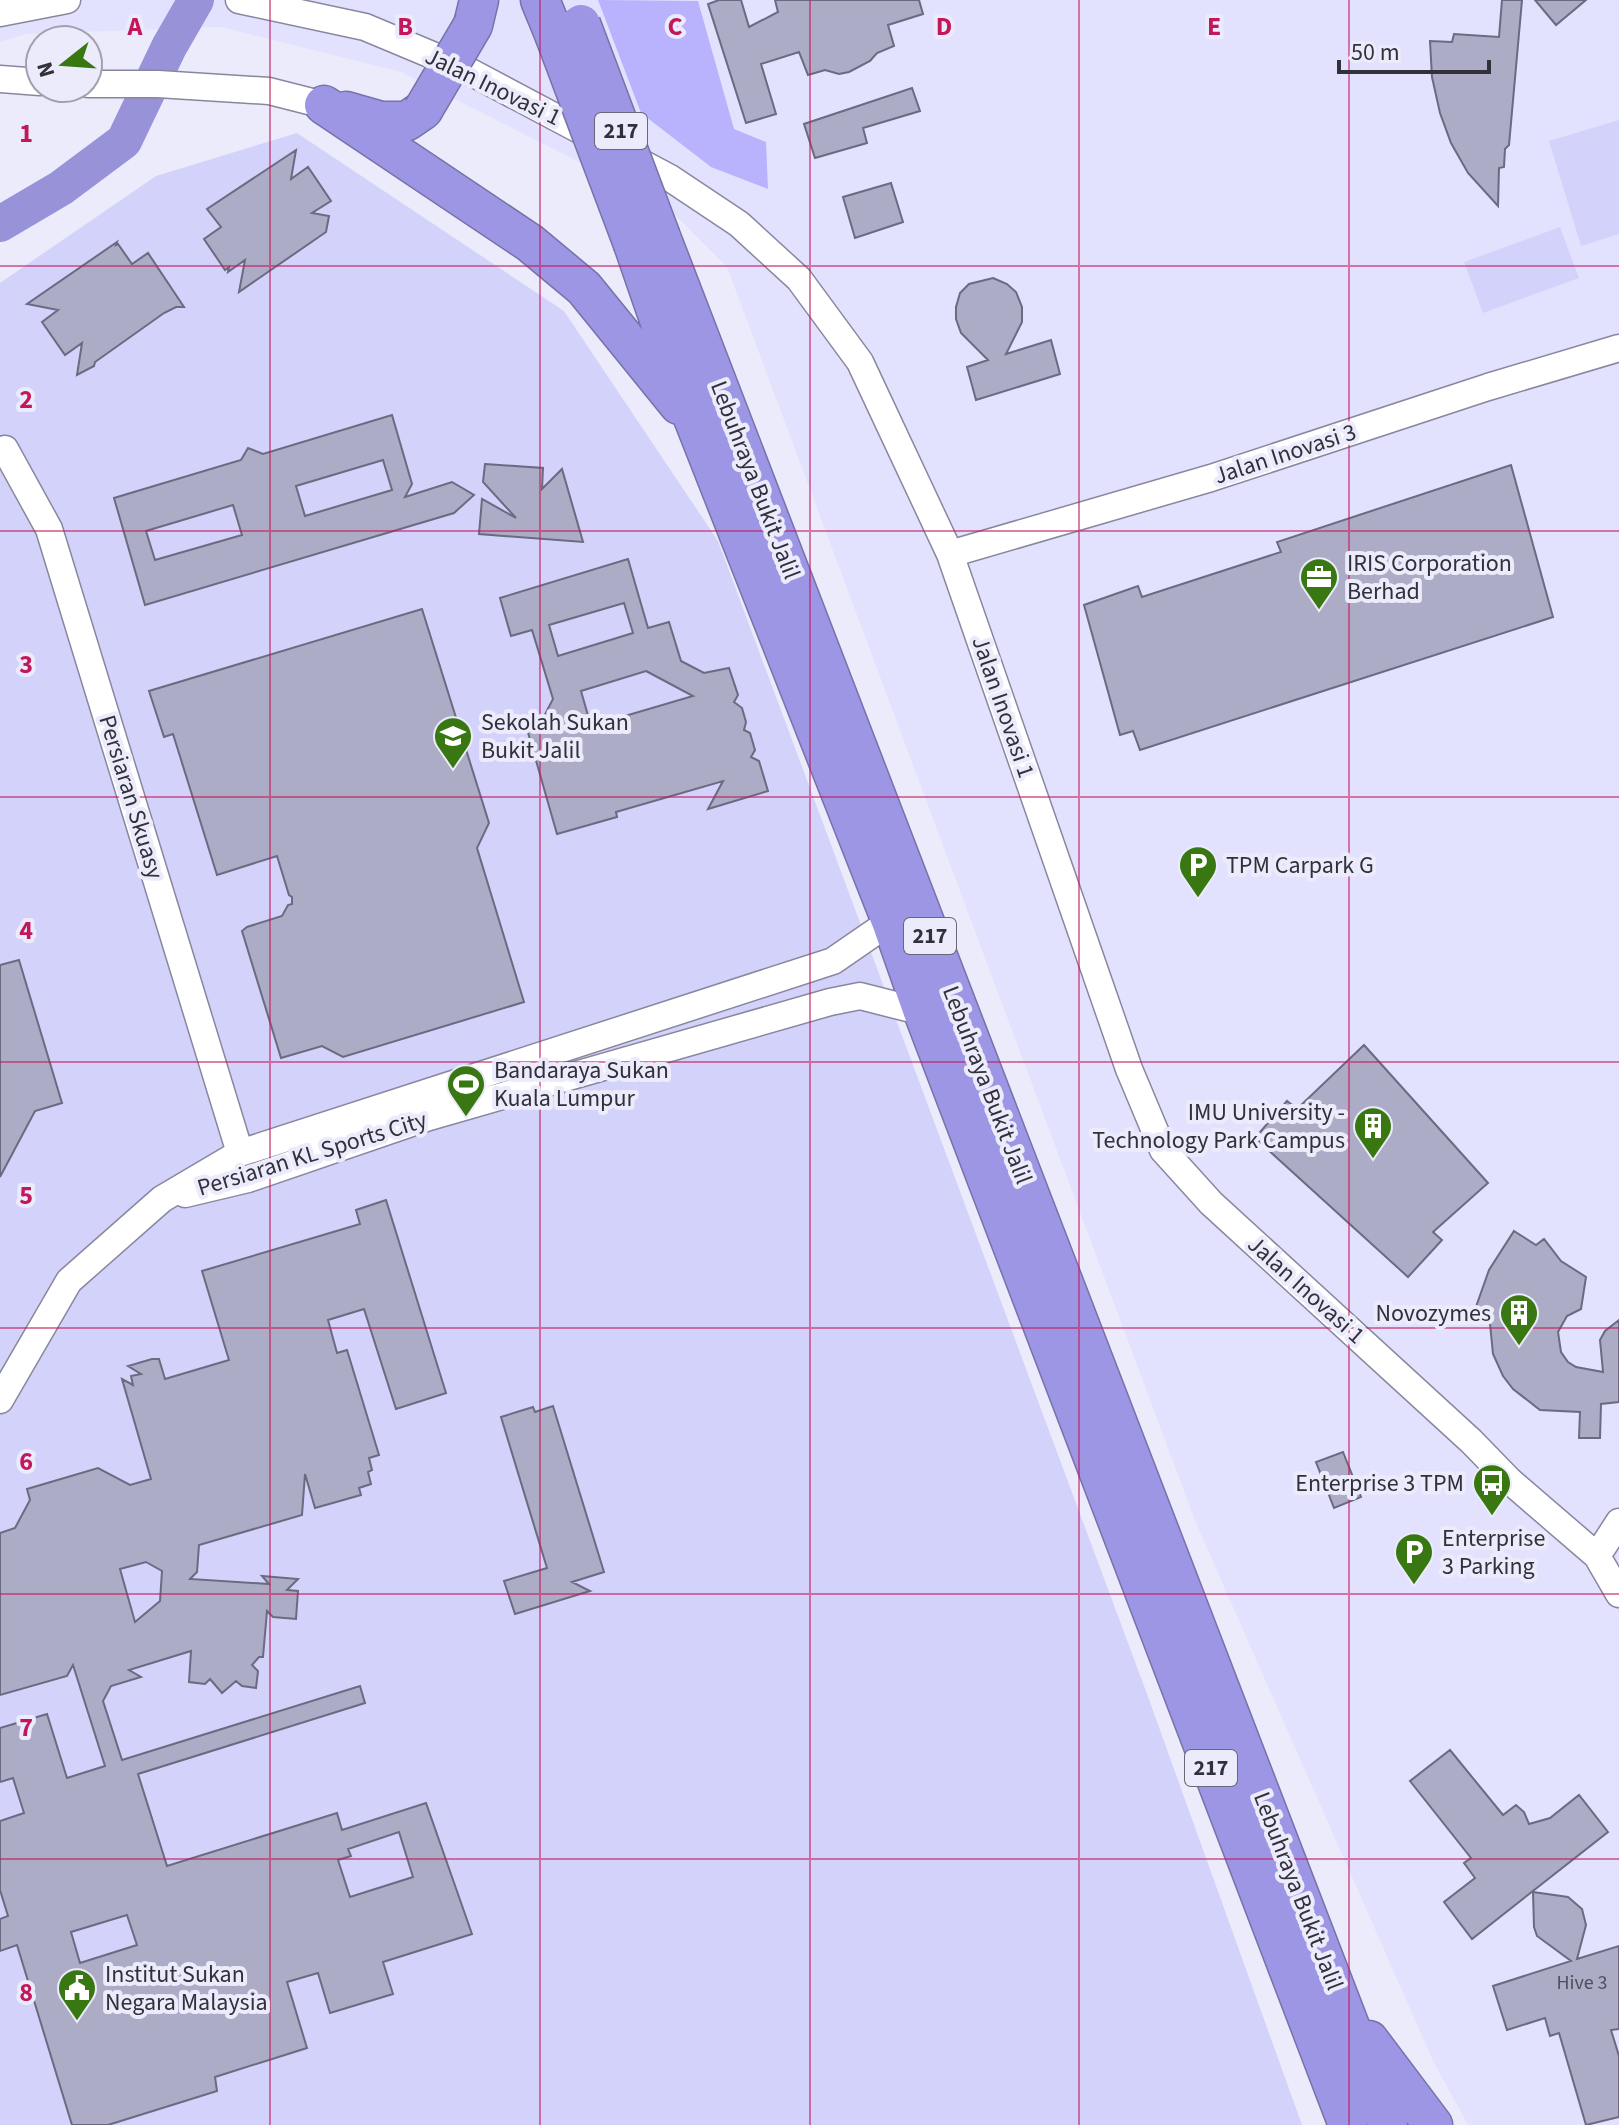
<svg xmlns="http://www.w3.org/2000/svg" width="1619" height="2125" font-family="'Source Sans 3',sans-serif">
  <rect width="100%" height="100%" fill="#ebebfb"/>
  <path fill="#e3e2fe" d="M0,0h1619v2125h-151l-34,-62 -238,-540 -469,-1256 -61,-61 -265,-134 -180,-45 -196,7 -25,8z"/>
  <path fill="#d3d2fa" d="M1619,120v114l-38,12 -32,-105z
    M297,133l267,178 154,230 429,1153 155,431h-1302v-1842l156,-107z
    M1560,227l19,51 -96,35 -19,-51z"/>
  <path fill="#b8b3fc" d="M598,0l100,1 36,128 32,13 2,47 -57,-22 -70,-54z"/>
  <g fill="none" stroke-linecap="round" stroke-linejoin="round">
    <path stroke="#9892d9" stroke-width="36" d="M0,224l61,-36 63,-47 45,-94 27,-47"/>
  </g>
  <path fill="#adacc6" stroke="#6b6a81" stroke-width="2" fill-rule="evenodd" d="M719,0h22l8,27 29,-15 -3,-12h144l4,14 -35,11 6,21 -17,7 -7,8 -21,11 -10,2 -14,-4 -17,5 -9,-23 -38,12 15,50 -30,9 -38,-119z
    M1502,0h20l-13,145 -4,4 -1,18 -5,1 -1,38 -30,-33 -17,-30 -11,-30 -8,-36 -2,-36 22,1 2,-8 45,3z
    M1535,0h51l-30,25z
    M912,88l8,23 -57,17 4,15 -52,15 -11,-34z
    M296,150l-5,29 17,-12 23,34 -19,12 17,3 -3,16 -87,60 6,-32 -17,12 1,-5 -4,3 -21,-31 17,-12 -14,-18z
    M891,183l12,39 -48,16 -12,-41z
    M117,242l-1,3 2,-1 14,20 16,-11 36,54h-8l-12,6 -69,49 -1,4 -17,9 5,-32 -17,12 -23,-33 16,-12 -31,-6z
    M993,278l14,6 9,8 6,15v15l-16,32 45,-14 9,34 -84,26 -9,-33 21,-7 -27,-27 -5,-14v-12l4,-14 9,-9z
    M392,415l20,69 -7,13 47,-15 22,13 -20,18 -309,92 -31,-107 127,-38 7,-12 15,6zM383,460l9,30 -87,26 -9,-30zM233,505l9,30 -87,25 -9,-29z
    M485,464l58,4 -1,21 20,-20 21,73 -104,-8 3,-35 34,19 -33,-36z
    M1511,465l42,152 -413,133 -7,-19 -13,4 -36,-130 54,-19 4,11 139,-45 -4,-10z
    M628,559l20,69 21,-6 12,39 23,12 25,-5 9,27 -4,7 8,6 4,14 -2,8 6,3 5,17 -4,7 8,4 9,30 -60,18 15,-28 -107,31 1,5 -60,17 -30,-105 12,-3 14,-27 -21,-69 -21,6 -11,-38zM624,603l9,30 -75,23 -9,-31zM646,671l47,25 -102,30 -10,-35z
    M422,609l67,214 -12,25 47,154 -181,55 -21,-11 -41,12 -39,-127 5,-4 35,-11 6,-11 4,-1v-7l-3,-2 -12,-39 -60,19 -44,-141 -9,3 -15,-46z
    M19,960l43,143 -27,8 -35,66v-212z
    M1364,1045l124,138 -55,49 9,8 -34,37 -153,-139 32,-37 10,8z
    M386,1200l60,193 -50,16 -32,-100 -36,11 9,33 10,-3 32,105 -10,3 3,12 -4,2 3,12 -12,4 2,7 -46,13 -10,-34 -3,41 -103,30 -2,27 -7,7 79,5 -7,-8 36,3 -11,11 11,1 -2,28 -23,-2 -6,-6 -4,46h-4l-7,8 6,6 -2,17 -14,-2 -6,-5 -14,12 -12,-14 -5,5 -16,-2 2,-31 -62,19 12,7 -30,9 -8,15 19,59 238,-74 5,17 -227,71 29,92 170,-53 5,17 84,-27 46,131 -89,28 10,32 -63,19 -12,-40 -31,9 20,66 -92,29 2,14 -109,34h-36l-55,-180 -17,6v-32l8,-3 -8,-26v-69l24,-8 -11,-35 -13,4v-54l47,-14 20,64 38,-12 -32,-101 -6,11 -67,19v-162l15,-5 15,-28 -3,-11 71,-21 32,17 21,-6 -29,-100 11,6 -2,-9 10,-2 -13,-8 24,-7h7l6,20 64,-19 -27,-89 158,-47 -4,-14zM146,1562l16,9 -2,30 -25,21 -15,-53zM399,1832l14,45 -63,20 -12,-37 13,-4 -3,-7zM127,1915l10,30 -57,18 -9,-31z
    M1514,1231l22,14 8,-6 17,22 25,16 -5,32 -14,7 -9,16 3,20 7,10 8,5 27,5 -3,-32 5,-9 14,-11v82l-18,2 -1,34h-21l1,-26 -40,-2 -27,-21 -10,-13 -10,-22 -3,-30 -18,-6 17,-48z
    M553,1406l51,166 -32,10 18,9 -75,23 -11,-33 43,-13 -46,-151 32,-10 2,5z
    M1343,1452l18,45 -27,11 -18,-46z
    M1450,1750l53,65 13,-10 8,7 5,12 21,-6 29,-23 29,37 -136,107 -28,-37 31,-24 -11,-15 7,-5 -61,-77z
    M1533,1892l35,5 14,12 4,16 -9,34 42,-13v83l-8,1 8,26v61l-33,8 -27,-92 -9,3 -5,-18 -38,12 -14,-44 78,-25 -34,-25 -3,-9z"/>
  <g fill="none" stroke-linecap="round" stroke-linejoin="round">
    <defs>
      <path id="minor" d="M239,0l126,27 98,41 207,110 69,46 60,55 61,83 90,192 179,515 34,81 48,53 260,238 39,40 87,75 22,38
        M0,13l67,-13
        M0,79l40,3
        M88,84h70l111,7 55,14
        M5,449l44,80 191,624
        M950,554l261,-76 277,-91 131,-39
        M185,1194l63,-15 181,-62 401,-115 30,-6 63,16
        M0,1400l69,-119 93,-82 78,-46 593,-192 58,-40
        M1597,1556l22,-34"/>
      <path id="highway" d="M540,0l14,34
        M473,25l6,-25
        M324,105l206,138 54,45 95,117
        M346,111l35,10h26l16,-11
        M661,237l727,1888
        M633,244l60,174 198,503 32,91 425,1113
        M1369,2040l64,85"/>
    </defs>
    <use href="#minor" stroke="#88879f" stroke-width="29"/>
    <use href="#highway" stroke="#7772a9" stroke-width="41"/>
    <use href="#minor" stroke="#fff" stroke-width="26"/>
    <use href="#highway" stroke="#9c96e4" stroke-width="38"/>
    <defs>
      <path id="highway-bridge" d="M581,24l80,213
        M554,34l79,210
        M423,110l50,-85"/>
    </defs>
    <use href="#highway-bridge" stroke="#7772a9" stroke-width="41" stroke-linecap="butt"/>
    <use href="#highway-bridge" stroke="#9c96e4" stroke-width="38"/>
  </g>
  <path fill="none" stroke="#c2185b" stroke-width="2" stroke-opacity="0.55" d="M270,0v2125M540,0v2125M810,0v2125M1079,0v2125M1349,0v2125M0,266h1619M0,531h1619M0,797h1619M0,1062h1619M0,1328h1619M0,1594h1619M0,1859h1619"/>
  <defs>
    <symbol id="office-pin" viewBox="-11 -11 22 30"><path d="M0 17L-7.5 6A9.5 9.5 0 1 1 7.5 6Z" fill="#397713" stroke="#ebebfb"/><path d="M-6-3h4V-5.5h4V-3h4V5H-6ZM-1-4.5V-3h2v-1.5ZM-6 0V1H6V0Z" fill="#fff"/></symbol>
    <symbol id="school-pin" viewBox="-11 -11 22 30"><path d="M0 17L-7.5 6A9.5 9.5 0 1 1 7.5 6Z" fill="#397713" stroke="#ebebfb"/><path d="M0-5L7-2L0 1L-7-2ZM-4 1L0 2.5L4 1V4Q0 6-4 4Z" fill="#fff"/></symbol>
    <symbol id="parking-pin" viewBox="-11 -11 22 30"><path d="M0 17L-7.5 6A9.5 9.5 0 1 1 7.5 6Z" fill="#397713" stroke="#ebebfb"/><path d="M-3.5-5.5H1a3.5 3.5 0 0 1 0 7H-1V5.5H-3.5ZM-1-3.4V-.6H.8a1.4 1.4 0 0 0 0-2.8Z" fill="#fff"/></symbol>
    <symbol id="stadium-pin" viewBox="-11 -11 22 30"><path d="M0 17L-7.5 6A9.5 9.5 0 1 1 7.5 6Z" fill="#397713" stroke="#ebebfb"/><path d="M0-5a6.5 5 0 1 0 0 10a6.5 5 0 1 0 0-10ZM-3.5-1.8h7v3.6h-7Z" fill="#fff"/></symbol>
    <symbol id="building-pin" viewBox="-11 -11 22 30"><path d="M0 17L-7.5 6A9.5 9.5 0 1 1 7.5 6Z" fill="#397713" stroke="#ebebfb"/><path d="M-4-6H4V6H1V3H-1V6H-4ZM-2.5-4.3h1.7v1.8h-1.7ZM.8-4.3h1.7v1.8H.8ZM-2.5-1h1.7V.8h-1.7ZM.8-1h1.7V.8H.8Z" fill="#fff"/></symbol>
    <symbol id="bus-pin" viewBox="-11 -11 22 30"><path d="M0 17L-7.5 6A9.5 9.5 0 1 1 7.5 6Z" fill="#397713" stroke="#ebebfb"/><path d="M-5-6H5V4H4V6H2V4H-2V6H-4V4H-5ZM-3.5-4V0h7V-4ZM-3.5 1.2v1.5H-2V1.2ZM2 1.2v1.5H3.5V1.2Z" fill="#fff"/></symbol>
    <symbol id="civic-pin" viewBox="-11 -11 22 30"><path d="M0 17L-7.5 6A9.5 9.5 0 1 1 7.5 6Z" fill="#397713" stroke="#ebebfb"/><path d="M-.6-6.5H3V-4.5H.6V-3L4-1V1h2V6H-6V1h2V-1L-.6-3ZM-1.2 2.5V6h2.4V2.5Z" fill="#fff"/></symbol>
  </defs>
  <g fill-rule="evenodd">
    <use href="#office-pin" x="1297" y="555" width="44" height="60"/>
    <use href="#school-pin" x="431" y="714" width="44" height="60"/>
    <use href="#parking-pin" x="1176" y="843" width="44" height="60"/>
    <use href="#stadium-pin" x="444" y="1062" width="44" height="60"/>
    <use href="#building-pin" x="1351" y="1104" width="44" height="60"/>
    <use href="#building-pin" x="1497" y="1291" width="44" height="60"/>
    <use href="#bus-pin" x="1470" y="1461" width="44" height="60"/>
    <use href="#parking-pin" x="1392" y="1530" width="44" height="60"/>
    <use href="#civic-pin" x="55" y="1966" width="44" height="60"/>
  </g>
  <g text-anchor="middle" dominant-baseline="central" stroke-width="8" stroke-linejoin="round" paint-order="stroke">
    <g font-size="20" fill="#504f5e">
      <text x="1582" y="1983">Hive 3</text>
    </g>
    <g fill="#ebebfb" stroke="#696875" stroke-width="2">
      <rect x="595" y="113" width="52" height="36" rx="6"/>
      <rect x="904" y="918" width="52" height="36" rx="6"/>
      <rect x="1185" y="1750" width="52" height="36" rx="6"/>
    </g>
    <g font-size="22" font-weight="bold" fill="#31303b">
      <text x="621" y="131">217</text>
      <text x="930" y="936">217</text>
      <text x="1211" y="1768">217</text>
    </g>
    <g font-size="24" fill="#31303b" stroke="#ebebfb">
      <text transform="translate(493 87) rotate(26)">Jalan Inovasi 1</text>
      <text transform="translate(1285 454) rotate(-18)">Jalan Inovasi 3</text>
      <text transform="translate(755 480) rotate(69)">Lebuhraya Bukit Jalil</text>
      <text transform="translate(1003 707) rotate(71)">Jalan Inovasi 1</text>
      <text transform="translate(131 797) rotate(73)">Persiaran Skuasy</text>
      <text transform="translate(987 1085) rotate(69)">Lebuhraya Bukit Jalil</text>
      <text transform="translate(312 1154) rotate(-17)">Persiaran KL Sports City</text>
      <text transform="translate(1306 1290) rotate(42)">Jalan Inovasi 1</text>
      <text transform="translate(1298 1891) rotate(69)">Lebuhraya Bukit Jalil</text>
    </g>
    <g font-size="24" fill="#31303b" stroke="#ebebfb" text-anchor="start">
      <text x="1347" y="563">IRIS Corporation<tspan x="1347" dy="28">Berhad</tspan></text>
      <text x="481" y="722">Sekolah Sukan<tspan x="481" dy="28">Bukit Jalil</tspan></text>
      <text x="1226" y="865">TPM Carpark G</text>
      <text x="494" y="1070">Bandaraya Sukan<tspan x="494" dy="28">Kuala Lumpur</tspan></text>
      <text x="1345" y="1112" text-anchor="end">IMU University -<tspan x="1345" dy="28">Technology Park Campus</tspan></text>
      <text x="1491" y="1313" text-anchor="end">Novozymes</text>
      <text x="1464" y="1483" text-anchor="end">Enterprise 3 TPM</text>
      <text x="1442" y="1538">Enterprise<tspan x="1442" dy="28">3 Parking</tspan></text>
      <text x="105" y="1974">Institut Sukan<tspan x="105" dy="28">Negara Malaysia</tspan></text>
    </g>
  </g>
  <g font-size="26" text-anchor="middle" font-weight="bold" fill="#c2185b" stroke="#ebebfb" stroke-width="8" stroke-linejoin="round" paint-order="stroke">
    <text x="135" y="35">A</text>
    <text x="405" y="35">B</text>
    <text x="675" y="35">C</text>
    <text x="944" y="35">D</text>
    <text x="1214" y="35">E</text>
    <text x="26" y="142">1</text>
    <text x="26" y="408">2</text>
    <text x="26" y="673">3</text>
    <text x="26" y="939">4</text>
    <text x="26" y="1204">5</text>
    <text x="26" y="1470">6</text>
    <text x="26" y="1736">7</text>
    <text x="26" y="2001">8</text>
  </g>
  <g transform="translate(64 64) rotate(253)"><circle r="38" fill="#ebebfb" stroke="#a1a0ae" stroke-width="2"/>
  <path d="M0-6L14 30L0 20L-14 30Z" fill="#397713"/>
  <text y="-12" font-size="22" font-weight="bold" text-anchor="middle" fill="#31303b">N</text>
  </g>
  <path d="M1339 60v12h150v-12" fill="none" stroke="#31303b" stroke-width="4"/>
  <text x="1351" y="60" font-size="24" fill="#31303b" stroke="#ebebfb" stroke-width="6" paint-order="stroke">50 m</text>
</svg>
